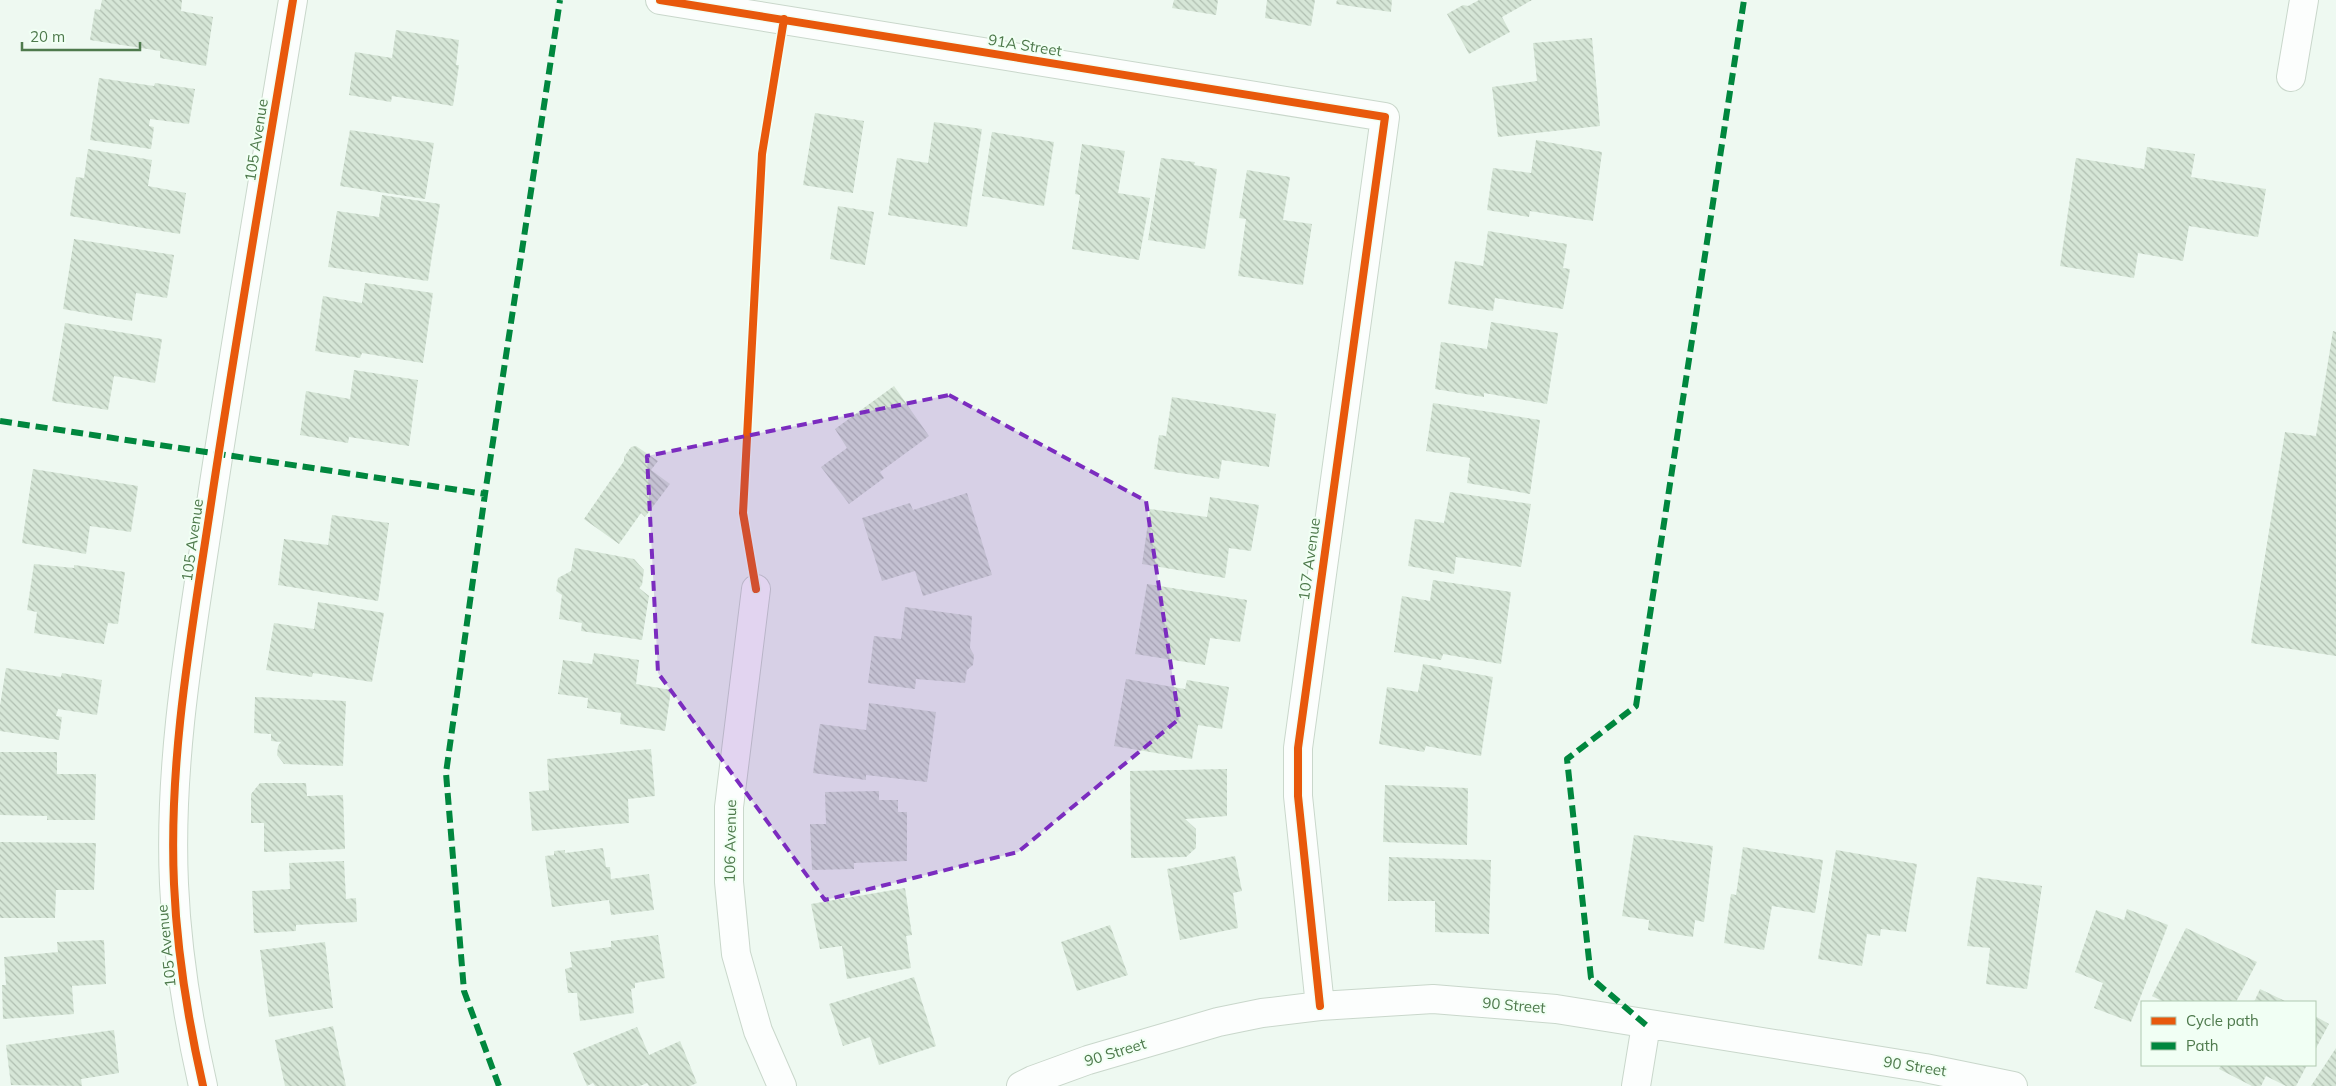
<svg xmlns="http://www.w3.org/2000/svg" width="2336" height="1086" font-family="Mulish,sans-serif">
  <defs>
    <pattern id="building-back-hatch" width="6" height="6" patternUnits="userSpaceOnUse" patternTransform="scale(1.25)"><rect width="6" height="6" fill="#d6e6d7"/><path d="M-1 5l2 2M0 0l6 6M5-1l2 2" fill="none" stroke="#b0bfb1"/></pattern>
  </defs>
  <rect width="100%" height="100%" fill="#eef9f1"/>
  <path fill="url(#building-back-hatch)" d="M102,0h80l-1,11 32,6 -7,49 -46,-8v-7l-70,-11 5,-31 5,1z
    M1174,0h44l-2,15 -44,-7z
    M1267,0h48l-4,26 -46,-8z
    M1337,0h55l-1,12 -55,-8z
    M1479,0h53l-30,17 8,15 -41,22 -22,-40 16,-9 5,1z
    M396,30l63,10 -3,25h3l-6,41 -61,-10 -1,6 -42,-7 6,-43 37,6z
    M1592,38l8,88 -102,11 -6,-50 45,-6 -4,-38z
    M99,78l55,8 1,-3 40,6 -6,35 -39,-5 -1,7 5,1 -3,22 -61,-9z
    M815,113l49,8 -11,72 -50,-8z
    M934,122l48,7 -15,98 -79,-12 9,-57 31,5z
    M350,130l84,13 -9,56 -85,-13z
    M992,132l62,10 -10,64 -62,-10z
    M1536,140l66,12 -9,69 -63,-10 -1,6 -42,-7 6,-42 38,5z
    M1082,144l43,7 -7,42 32,5 -11,62 -67,-11 8,-54 -5,-1z
    M2147,147l48,7 -4,23 75,12 -8,48 -69,-11 -6,35 -45,-8 -4,25 -74,-12 16,-108 68,11z
    M88,149l64,11 -4,26 38,7 -6,41 -110,-18 6,-39 8,1z
    M1161,158l34,4 -1,3 23,4 -12,80 -57,-9z
    M1247,170l43,7 -7,43 29,4 -9,61 -65,-9 8,-57 -7,-1z
    M382,195l58,9 -12,77 -100,-14 9,-56 42,6z
    M838,206l36,6 -9,53 -35,-6z
    M1488,231l79,13 -4,24 7,1 -7,40 -68,-11 -2,13 -45,-7 7,-43 28,5z
    M74,239l100,16 -7,43 -31,-5 -4,28 -69,-12z
    M365,283l68,10 -10,70 -61,-10 -2,5 -45,-7 8,-55 39,7z
    M1491,322l67,11 -11,71 -63,-11v4l-49,-8 6,-47 46,7z
    M65,323l97,16 -7,44 -41,-7 -6,34 -56,-9z
    M2333,331l3,1v324l-85,-13 34,-211 31,4z
    M354,370l64,10 -9,66 -60,-9 -1,6 -48,-8 6,-44 44,8z
    M894,386l35,50 -49,36 4,6 -35,26 -28,-37 26,-19 -12,-19z
    M1172,397l104,17 -7,53 -47,-7 -3,19 -65,-10 5,-34 7,1z
    M1433,403l107,17 -10,74 -63,-11 3,-25 -44,-7z
    M636,446l22,15 -7,9 19,14 -25,33 -4,-4 -22,31 -35,-25 40,-58v-4l7,-10z
    M33,469l105,17 -7,46 -41,-6 -4,28 -64,-11z
    M1450,492l81,12 -10,63 -65,-10 -2,17 -46,-8 7,-47 29,4z
    M967,493l25,82 -69,21 -8,-25 -33,10 -20,-63 48,-15 3,7z
    M1210,497l49,8 -8,46 -22,-3 -4,30 -83,-14 8,-55 57,8z
    M332,515l57,8 -11,78 -100,-16 6,-46 44,6z
    M575,548l59,11 10,11 -2,15 -3,3 10,8 -7,44 -61,-9 1,-8 -23,-4 3,-24 -6,-4 2,-13 13,-7z
    M34,564l40,4v-3l51,7 -7,52 -10,-1 -4,21 -70,-11 3,-21 -10,-2z
    M1433,580l78,12 -10,72 -58,-10 -2,6 -47,-8 8,-56 28,5z
    M1147,584l100,16 -7,42 -30,-4 -5,27 -70,-11z
    M318,602l66,11 -12,69 -59,-9 -1,4 -46,-7 8,-47 40,6z
    M905,607l67,9 -2,32 4,7 -1,10 -6,5 -2,13 -49,-4 -1,10 -47,-6 6,-47 27,3z
    M594,653l45,7 -3,24 35,6 -6,41 -45,-7 1,-11 -34,-5 1,-10 -30,-4 5,-34 29,4z
    M1423,664l70,13 -12,79 -55,-10 -2,6 -45,-8 8,-57 31,5z
    M6,668l55,9 1,-4 40,7 -5,35 -39,-6 -2,7 6,1 -3,23 -59,-9v-25z
    M1126,679l59,10 2,-9 42,7 -7,42 -24,-4 -6,34 -78,-13z
    M255,697l91,4 -3,65 -59,-2 -7,-9 1,-9 3,-4 -10,-1v-7l-17,-1z
    M869,703l67,9 -9,70 -61,-7v5l-53,-7 7,-49 46,6z
    M651,749l4,47 -27,3 1,24 -97,8 -3,-39 20,-2 -2,-31z
    M0,752h57v22h39l-1,46h-48v-4l-47,-1z
    M1227,769v47l-42,3 11,10v19l-10,9 -55,1 -1,-87z
    M260,783h46l1,13 36,-1 2,54 -81,3v-29h-13v-29z
    M1385,785l83,3 -1,57 -84,-3z
    M879,791v9h19v12h9v49l-53,2v6l-42,1 -2,-46h16l-1,-32z
    M1634,835l79,11 -9,76 -9,-2 -2,17 -45,-7 1,-10 -27,-4z
    M0,842l96,1 -2,47h-38l-1,28h-55z
    M1743,847l80,13 -8,53 -43,-7 -8,44 -40,-7 7,-49 5,1z
    M603,848l3,19h4l1,12 38,-5 5,36 -43,5 -2,-15 -57,7 -7,-51 9,-1v-4l11,-1v3z
    M1836,850l81,14 -11,68 -25,-3 -1,7 -13,-2 -5,32 -44,-7z
    M1235,856l7,35 -9,2 5,35 -58,12 -13,-71z
    M1389,857l102,3 -2,74 -54,-2v-31h-47z
    M344,861l2,38 10,-1 1,24 -61,3v6l-42,2 -2,-42 38,-2 -1,-26z
    M1977,877l65,9 -15,103 -41,-5 4,-36 -23,-2z
    M905,888l7,47 -6,1 5,32 -64,11 -5,-33 -22,3 -9,-45z
    M2127,909l41,16 -37,97 -37,-14 9,-25 -28,-11 21,-62 28,10z
    M1110,925l18,50 -51,16 -16,-49z
    M2186,928l71,34 -21,40h-72l-12,-6z
    M658,935l7,43 -30,5v5l-4,1 3,24 -54,8 -3,-28h-9l-3,-24 7,-2 -2,-15 41,-5v-6z
    M104,940l2,44 -34,2 2,28 -71,5 -1,-34h4l-2,-28 54,-5 -1,-10z
    M325,942l8,66 -64,9 -9,-67z
    M914,977l22,69 -57,19 -9,-28 -27,9 -14,-42z
    M2260,989l27,13h-33z
    M2315,1016l14,8 -14,26z
    M333,1026l13,60h-61l-10,-46z
    M637,1027l12,28 31,-14 17,42 -7,3h-41l-2,-3 -7,3h-45l-2,-3 -6,3 -14,-33z
    M114,1030l5,43 -38,6 1,7 -71,-1 -5,-40z
    M2336,1048v38h-25z
    M2221,1065h86l-11,21h-10l-20,-10 -5,10h-9l-33,-17z"/>
  <g fill="none" stroke-linecap="round" stroke-linejoin="round">
    <defs>
      <path id="minor" d="M660,0l725,117 -87,631v48l22,210
        M2291,77l13,-77
        M756,589l-27,218v75l7,72 22,77 24,55
        M203,1086c-15,-66 -26,-134 -29,-202 -6,-132 20,-264 39,-394 25,-164 53,-327 80,-490
        M1021,1086l12,-6 55,-20 130,-38 44,-9 58,-7 113,-7 123,10 369,59 88,18
        M1636,1086l10,-61"/>
    </defs>
    <use href="#minor" stroke="#c9d7cb" stroke-width="30"/>
    <use href="#minor" stroke="#fcfefd" stroke-width="28"/>
    <path stroke="#00873e" stroke-width="6" stroke-dasharray="12 6" stroke-linecap="butt" d="M0,421l485,73
      M1646,1025l-55,-47 -24,-219 69,-53 108,-706
      M499,1086l-35,-95 -18,-218 39,-279 75,-494"/>
    <defs>
      <path id="cycleway" d="M660,0l725,117 -87,631v48l22,210
        M756,589l-13,-76 19,-359 22,-135
        M203,1086c-15,-66 -26,-134 -29,-202 -6,-132 20,-264 39,-394 25,-164 53,-327 80,-490"/>
    </defs>
    <use href="#cycleway" stroke="#f1fff4" stroke-width="11"/>
    <use href="#cycleway" stroke="#e8590c" stroke-width="8"/>
  </g>
  <path fill="#7b2cbf" fill-opacity="0.2" stroke="#7b2cbf" stroke-width="4" stroke-dasharray="10 6" stroke-linejoin="round" d="M949,395l197,106 33,218 -161,133 -193,48 -167,-227 -11,-217z"/>
  <g text-anchor="middle" dominant-baseline="central" stroke-width="4" stroke-linejoin="round" paint-order="stroke">
    <g font-size="15" fill="#4e7a4c" stroke="#f1fff4">
      <text transform="translate(1025 45) rotate(9)">91A Street</text>
      <text transform="translate(256 140) rotate(-81)">105 Avenue</text>
      <text transform="translate(192 540) rotate(-82)">105 Avenue</text>
      <text transform="translate(1309 559) rotate(-82)">107 Avenue</text>
      <text transform="translate(730 841) rotate(-89)">106 Avenue</text>
      <text transform="translate(166 946) rotate(-96)">105 Avenue</text>
      <text transform="translate(1514 1005) rotate(5)">90 Street</text>
      <text transform="translate(1115 1052) rotate(-17)">90 Street</text>
      <text transform="translate(1915 1066) rotate(9)">90 Street</text>
    </g>
  </g>
  <rect x="2141" y="1001" width="175" height="65" fill="#f1fff4" stroke="#b0cab1"/>
  <rect x="2151" y="1017" width="25" height="8" fill="#e8590c" stroke="#b0cab1"/>
  <text x="2186" y="1026" font-size="15" fill="#4e7a4c">Cycle path</text>
  <rect x="2151" y="1042" width="25" height="8" fill="#00873e" stroke="#b0cab1"/>
  <text x="2186" y="1051" font-size="15" fill="#4e7a4c">Path</text>
  <path d="M22 42v8h118v-8" fill="none" stroke="#4e7a4c" stroke-width="2.5"/>
  <text x="30" y="42" font-size="15" fill="#4e7a4c" stroke="#f1fff4" stroke-width="4" paint-order="stroke">20 m</text>
</svg>
